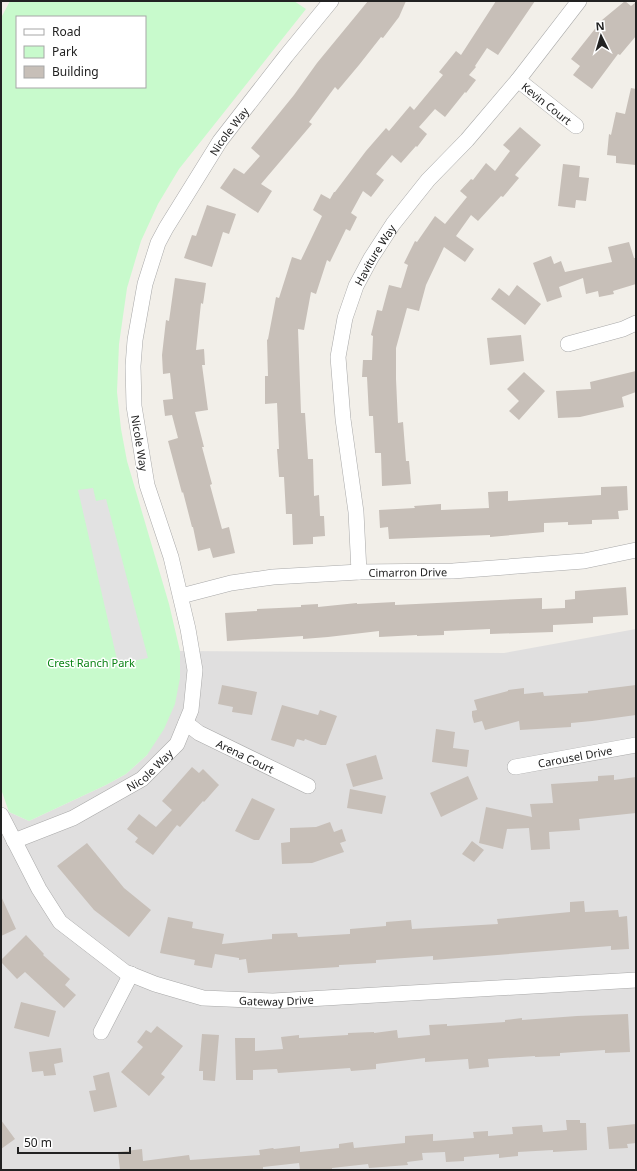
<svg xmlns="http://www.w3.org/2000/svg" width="637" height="1171" font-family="'Noto Sans',sans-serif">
  <rect width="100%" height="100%" fill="#f2efe9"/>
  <path fill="#e0dfdf" d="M636,629v541h-635v-357l8,-1 20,9 77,-36 20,-11 21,-19 33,-77v-27l324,2z"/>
  <path fill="#c8facc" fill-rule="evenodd" d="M10,1h284l12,8 -127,160 -21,35 -17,37 -14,47 -8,56 -2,48 4,37 6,32 42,143 11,47v27l-5,26 -11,25 -17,26 -21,19 -20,11 -77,36 -20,-9 -8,-23v-771zM17,17h128v70h-128z"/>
  <path fill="#e2e2e2" d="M93,488l3,13 10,-2 42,159 -30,6 -40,-174z"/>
  <path fill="#c7bfb8" d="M368,1h38l-7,16 -16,21 -2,-1 -22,28 -21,25 -3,-3 -26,35 3,2 -51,60 11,7 -14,22 -38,-25 14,-20 10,6 16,-18 -9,-8 43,-53 23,-32z
    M496,1h39l-37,54 -11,-7 -12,18 1,1 -7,8 7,5 -10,13 -1,-1 -20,25 -10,-8 -16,18 8,7 -10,13 -1,-1 -15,17 -9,-8 -16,19 8,6 -13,17 -8,-6 -12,22 6,4 -7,14 -4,-2 -16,33 -3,-2 -11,34 -5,-2 -7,38 -6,-1 3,84h4l3,46h5l1,37 5,-1 1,21h4l1,20 -12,1v7l-20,1 -1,-31h-6l-2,-37h-5l-2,-28h2l-2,-46 -12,1v-28h3l-1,-36 1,-1 8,-42 3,1 13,-41 9,3 21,-44 -9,-6 8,-16 9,5 4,-7h1l31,-41 20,-23 3,3 21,-25 4,4 29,-35 -4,-3 17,-21 5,4z
    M625,1l6,5 5,-4v34l-16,19 -2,-1 -26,35 -19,-14 7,-9 -9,-7 31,-39z
    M631,88l5,1v76l-20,-2v-7l-9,-1 2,-21 2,1 5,-23 9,2z
    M520,127l21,18 -26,30 4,3 -16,19 -2,-1 -23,25 -7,-6 -15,21 18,13 -9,13 -21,-15 -18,38 -7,26 -12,-3 -11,40v31l2,44 5,-1 3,39h3l2,23 -29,2 -1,-33h-6l-2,-37h-4l-2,-39h-5l1,-17h9l1,-24 -2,-1 6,-25 5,1 7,-26 12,3 7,-23 -4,-2 11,-22 2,1 18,-26 10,8 22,-27 -7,-6 11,-12 2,1 13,-17 9,8 15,-20 -7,-6z
    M563,164l17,2 -1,11 10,1 -3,23 -10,-1 -1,8 -17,-2z
    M207,205l29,9 -7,20 -6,-2 -11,35 -28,-9 8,-23 4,1z
    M629,242l5,16h2v26l-23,7 1,3 -15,3 -1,-6 -12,3 -3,-16 -24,9 3,10 -15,5 -14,-39 18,-7 3,8 7,-3 4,11 47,-10 -4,-15z
    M175,278l31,5 -3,21 -2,-1 -5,47 8,-1 1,16h-3l6,45 -13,2 9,35h-2l10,37 -2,1 12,44 7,-2 6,26 -22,5 -3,-10 -12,3 -5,-24h-1l-9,-35 -1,1 -14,-52 10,-3 -6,-23 -7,1 -2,-16 10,-1 -3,-26 -7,1 -1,-19 4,-35 3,1z
    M517,285l24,19 -16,21 -34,-26 8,-11 10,8z
    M521,335l3,26 -34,4 -3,-27z
    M636,371v21l-14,5 2,10 -44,10 -22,1 -2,-27 35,-2 -1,-7z
    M524,372l21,19 -26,29 -10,-9 10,-10 -12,-12z
    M627,486l1,24 -10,1 1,8 -27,1v4l-24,1v-3l-24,1v9l-54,5v-2l-101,4 -1,-12 -8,1 -1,-18 36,-2 -1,-2 27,-2v6l48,-2 -1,-16 20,-1v10l93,-6v-8z
    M626,587l2,28 -35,2v6l-40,2v7l-63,2v-5l-46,2v4l-27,1v-1l-38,2v-6l-51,6 -25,2v-3l-76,5 -2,-28 32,-2v-2l44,-2v-2l17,-1v3l39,-4v1l38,-2v3l147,-7v11l23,-1v-8l10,-1v-8z
    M222,685l35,7 -5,23 -20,-3 1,-5 -15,-3z
    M636,685v30l-44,6 -21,2v4l-51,3 -1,-9 -34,9 -3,-9 -8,2 -2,-7v-5l5,-1 -3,-10 34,-9v-1l16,-2v6l19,-2 1,4 44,-3v-2z
    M282,705l36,10 2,-5 17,6 -11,29h-5l-16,-6 -1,2 -7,-2 -3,8 -23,-7z
    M436,729l19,3 -2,16 16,2 -2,17 -35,-5z
    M376,755l7,24 -30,8 -7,-23z
    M192,767l7,6 4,-4 16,16 -15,17 -1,-1 -23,26 -3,-2 -24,30 -18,-13 3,-4 -11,-9 12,-15 17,13 16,-17 -10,-9z
    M614,775v5l22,-3v36l-57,6 1,11 -31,2 1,17 -19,1 -2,-22 -22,1 -4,20 -24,-6 7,-36 46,10 -2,-13 23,-1 -2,-19 47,-3v-5z
    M468,776l10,23 -37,18 -11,-24z
    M350,789l36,7 -4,18 -35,-6z
    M252,798l23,11 -16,31h-5l-19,-9z
    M330,822l4,10 8,-3 4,12 -6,2 4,9 -32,11 -30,1 -1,-21 9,-1v-14l26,-1z
    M472,841l12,9 -10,12 -12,-8z
    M87,843l37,45 27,22 -22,27 -35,-27 -37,-44z
    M1,896l15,33 -15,7z
    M584,901l1,11 33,-2 1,7 8,-1 2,33 -18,1v-4l-178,14v-4l-57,4v3l-37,2v2l-91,6 -2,-14 -7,1v-2l-24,-4 -3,14 -18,-3 1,-5 -35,-7 8,-36 25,5 -1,6 32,6 -2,10 50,-5v-5l25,-1 1,4 52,-3v-5l36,-3v-4l25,-2 1,9 86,-5 -1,-5 73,-7v-10z
    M26,935l18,19 -1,1 27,24 -5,6 11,10 -12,13 -39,-36 -8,7 -16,-17v-2z
    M21,1002l35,9 -7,26 -35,-9z
    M628,1014l2,38 -25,1v-3l-45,3v3l-25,1v-1l-47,3 1,8 -20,2 -1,-10 -43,3v-4l-49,6v5l-25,2 -1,-3 -72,5 -1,-4 -24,1v10h-17l-1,-42h20v13l28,-2 -2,-12 18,-2v3l49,-3v-2l26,-1v1l23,-3 1,8 32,-3 -1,-10 18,-1v2l58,-4v-2l17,-2v2l55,-4z
    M157,1026l26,20 -22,28 4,3 -16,19 -28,-24 22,-25 -6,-5 9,-12 5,3z
    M202,1034l17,1 -4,46 -12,-1v-9h-4z
    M61,1048l2,14 -9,2 2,11 -12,1 -1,-5 -11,1 -3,-20z
    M109,1072l8,35 -23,5 -5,-21 7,-1 -3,-14z
    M1,1120l14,19 -14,10z
    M566,1120h14v3h6l1,27 -34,2v-2l-35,2v4l-19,2v-4l-35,3v4l-18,1 -1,-10 -23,1 1,7 -16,2 1,3 -39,3 -1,-4 -36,4v2h-32l-1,-7 -36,4v3h-143l-2,-18 24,-3 1,12 46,-6 1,5 70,-5 -1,-5 14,-2 1,1 26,-3v6l39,-4v-4l14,-2 1,6 51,-5v-7l28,-2v7l41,-3 -1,-6 15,-1v5l25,-2 -1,-7 30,-2 1,7 24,-2z
    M636,1124v19l-9,1 1,4 -19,1 -2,-22z"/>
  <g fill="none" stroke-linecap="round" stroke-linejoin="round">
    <defs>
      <g id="minor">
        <path id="s1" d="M518,80l58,46"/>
        <path d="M568,344l55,-15 13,-6"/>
        <path id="s2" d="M359,572l-3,-60 -13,-93 -5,-62 7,-39 11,-32 15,-28 22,-34 35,-44 39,-40 51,-60 61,-79"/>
        <path id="s3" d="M181,596l50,-13 42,-6 86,-5 94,-1 131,-10 52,-11"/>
        <path id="s4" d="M186,723l13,10 109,53"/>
        <path id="s5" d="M515,767l121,-22"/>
        <path id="s6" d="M1,815l38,74 21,33 65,50 30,12 48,14 70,3 363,-21"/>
        <path id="s7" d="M14,841l59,-23 69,-39 35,-35 14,-34 4,-40 -7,-41 -17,-72 -24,-72 -13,-79 -1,-40 2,-26 10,-56 13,-41 8,-15 54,-87 66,-85 45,-55"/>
        <path d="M101,1032l30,-58"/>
      </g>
    </defs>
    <use href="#minor" stroke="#a9a9a9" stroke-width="16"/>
    <use href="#minor" stroke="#fff" stroke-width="15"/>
  </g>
  <g text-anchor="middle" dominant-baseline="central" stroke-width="3" stroke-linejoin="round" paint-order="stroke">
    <g font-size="11" fill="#222" stroke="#fff">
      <text stroke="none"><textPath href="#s1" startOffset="37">Kevin Court</textPath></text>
      <text stroke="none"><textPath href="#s7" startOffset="839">Nicole Way</textPath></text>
      <text stroke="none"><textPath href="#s2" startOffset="326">Haviture Way</textPath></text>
      <text transform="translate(140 443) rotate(81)">Nicole Way</text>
      <text stroke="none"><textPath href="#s3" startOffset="229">Cimarron Drive</textPath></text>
      <text stroke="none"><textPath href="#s4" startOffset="68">Arena Court</textPath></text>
      <text stroke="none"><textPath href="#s5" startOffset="61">Carousel Drive</textPath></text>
      <text stroke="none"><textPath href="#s7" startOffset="154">Nicole Way</textPath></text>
      <text stroke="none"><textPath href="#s6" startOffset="360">Gateway Drive</textPath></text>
    </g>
    <g font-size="11" fill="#0c8416" stroke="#fff">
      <text x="91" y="662">Crest Ranch Park</text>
    </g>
  </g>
  <rect width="637" height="1171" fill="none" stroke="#222222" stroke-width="4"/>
  <rect x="16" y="16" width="130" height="72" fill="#ffffff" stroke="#a7a7a7"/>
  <rect x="24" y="29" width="20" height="6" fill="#ffffff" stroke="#a7a7a7"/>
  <text x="52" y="36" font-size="12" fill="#222222">Road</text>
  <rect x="24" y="46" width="20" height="12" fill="#c8facc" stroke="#a7a7a7"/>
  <text x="52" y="56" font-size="12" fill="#222222">Park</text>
  <rect x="24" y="66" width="20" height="12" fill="#c7bfb8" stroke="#a7a7a7"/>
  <text x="52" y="76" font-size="12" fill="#222222">Building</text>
  <g transform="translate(601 36) rotate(355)" stroke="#ffffff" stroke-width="3" paint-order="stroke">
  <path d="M0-3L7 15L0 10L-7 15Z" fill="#222222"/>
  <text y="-6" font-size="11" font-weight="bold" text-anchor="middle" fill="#222222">N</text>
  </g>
  <path d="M18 1147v6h112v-6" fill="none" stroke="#222222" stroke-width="2"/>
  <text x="24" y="1147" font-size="12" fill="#222222" stroke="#ffffff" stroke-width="3" paint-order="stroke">50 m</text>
</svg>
